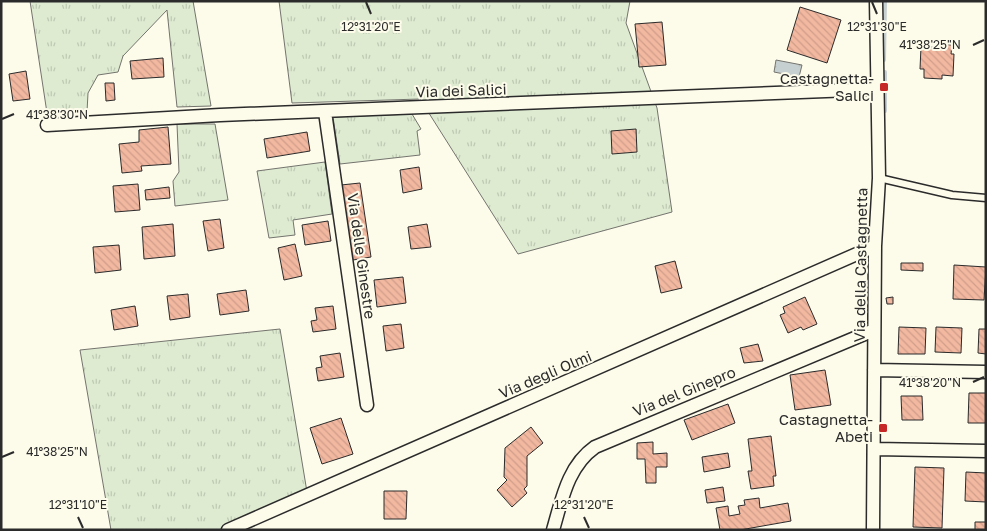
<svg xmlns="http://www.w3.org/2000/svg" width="987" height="531" font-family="'Golos Text',sans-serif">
  <defs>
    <pattern id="grass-tufts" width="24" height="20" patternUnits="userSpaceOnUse" patternTransform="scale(1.25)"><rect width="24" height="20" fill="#deebd1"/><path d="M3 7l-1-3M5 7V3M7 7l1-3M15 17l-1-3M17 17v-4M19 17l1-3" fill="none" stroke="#bfcab4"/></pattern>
    <pattern id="water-ripples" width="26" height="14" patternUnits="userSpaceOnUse" patternTransform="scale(1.25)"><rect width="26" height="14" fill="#c7d0d0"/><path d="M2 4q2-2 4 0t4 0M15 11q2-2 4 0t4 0" fill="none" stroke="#abb3b3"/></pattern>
    <pattern id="building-back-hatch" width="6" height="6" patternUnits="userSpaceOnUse" patternTransform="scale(1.25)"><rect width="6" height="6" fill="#f2b8a0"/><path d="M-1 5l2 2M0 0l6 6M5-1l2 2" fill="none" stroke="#d09e8a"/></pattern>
  </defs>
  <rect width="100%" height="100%" fill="#fdfbea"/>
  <path fill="url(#grass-tufts)" stroke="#74746e" d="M30,1h163l18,105 -34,1 -10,-97 -44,46 -5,16 -20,3 -10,18 -1,19 -40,1z
    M279,1h351l-4,22 31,85 15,104 -154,42 -98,-155 -128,4z
    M412,114l9,15 -4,2 3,24 -80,9 -7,-47z
    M177,124h38l13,76 -53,6 -2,-25 6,-9z
    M325,162l7,52 -39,6 2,15 -26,3 -12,-67z
    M280,329l27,163 -88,38h-108l-31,-180z"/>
  <path fill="url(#water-ripples)" stroke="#74746e" d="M776,60l26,5 -3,12 -25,-5z"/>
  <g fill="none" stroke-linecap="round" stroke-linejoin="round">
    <path stroke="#c7d0d0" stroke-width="4" d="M884,60l1,-59
      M885,72v39"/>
  </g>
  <path fill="url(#building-back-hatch)" stroke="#2b2b2b" d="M800,7l41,13 -14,43 -40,-13z
    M662,22l4,43 -27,2 -4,-43z
    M937,44l15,1 -1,9h3l-1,22 -11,-1v4l-18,-1v-9h-4l1,-22h16z
    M163,58l1,19 -32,2 -2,-18z
    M26,71l4,28 -17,2 -4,-27z
    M105,83h9l1,17 -9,1z
    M168,127l3,37 -30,2 1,5 -20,2 -3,-29 20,-2v-12z
    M636,129l1,23 -25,2 -1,-23z
    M307,132l3,19 -43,7 -3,-19z
    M419,167l3,22 -19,4 -3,-23z
    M360,183l11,74 -18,3 -12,-75z
    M138,184l2,26 -25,2 -2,-26z
    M169,187l1,11 -24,2 -1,-10z
    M220,219l4,29 -16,3 -5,-30z
    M328,221l3,20 -26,4 -3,-20z
    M173,224l2,32 -31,3 -2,-32z
    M427,224l4,23 -20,2 -3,-22z
    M295,244l7,32 -18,4 -6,-32z
    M119,245l2,25 -26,3 -2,-26z
    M675,261l7,27 -21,5 -6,-27z
    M901,263h22v8l-22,-1z
    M954,265l32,2 -2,33 -31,-1z
    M403,277l3,26 -29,4 -3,-27z
    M246,290l3,21 -29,4 -3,-21z
    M188,294l2,23 -20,3 -3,-24z
    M805,297l12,27 -14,6 -2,-3 -13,6 -8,-18 5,-2 -2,-6z
    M893,297v7h-6l-1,-6z
    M135,306l3,20 -24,4 -3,-20z
    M333,306l3,23 -23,3 -2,-11 6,-1 -2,-12z
    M401,324l3,24 -18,3 -3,-25z
    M899,327l27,1 -1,26h-27z
    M936,327l26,1 -1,25 -26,-1z
    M979,329h7v25l-8,-1z
    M758,344l5,17 -19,2 -4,-15z
    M340,353l4,24 -26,4 -2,-13 6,-1 -2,-11z
    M825,370l6,35 -36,5 -5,-35z
    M969,393h17v30h-18z
    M901,396h21l1,24h-21z
    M728,404l7,19 -43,17 -8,-20z
    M341,418l12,36 -31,10 -12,-36z
    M531,427l12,16 -16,13v30l-3,3 3,4 -15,14 -15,-17 10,-10 -3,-3 1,-29z
    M771,436l5,40h-3l1,10 -23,3 -3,-18h4l-4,-32z
    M653,442v12l14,-1v14h-11v16h-10l-1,-24h-8v-16z
    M728,453l2,14 -26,5 -2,-15z
    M915,467l29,1 -2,60 -29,-1z
    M966,472l20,1v29l-21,-1z
    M723,487l2,14 -18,2 -2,-13z
    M384,491h23l-1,28h-22z
    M759,498l1,10 28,-5 3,18 -51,9h-20l-4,-22 12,-2 1,10 11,-2 -2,-8 7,-1 -1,-5z
    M975,522h11v8h-11z"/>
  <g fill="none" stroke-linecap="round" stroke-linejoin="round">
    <defs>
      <path id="lane" d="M879,178l73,17 34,3"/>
      <path id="street" d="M325,112l42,293
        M47,125l173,-10 657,-26
        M874,370l112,2
        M875,449l111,2
        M228,530l647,-284
        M553,530c9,-31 15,-64 42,-83l279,-117
        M873,530l2,-284 4,-68 -3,-177"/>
    </defs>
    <use href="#lane" stroke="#2b2b2b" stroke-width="9"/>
    <use href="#street" stroke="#2b2b2b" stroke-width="15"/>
    <use href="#lane" stroke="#fdfbea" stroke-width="6"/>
    <use href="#street" stroke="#fdfbea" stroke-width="12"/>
  </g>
  <path fill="none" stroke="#2b2b2b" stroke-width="2" d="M366,2l5,12M872,2l5,12M973,45l11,-5M2,119l12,-5M973,382l11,-5M2,457l12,-5M78,517l5,11M584,517l5,11"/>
  <g fill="#c62828" stroke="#fdfbea" stroke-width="2">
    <rect x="879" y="82" width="10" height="10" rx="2.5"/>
    <rect x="878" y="423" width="10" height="10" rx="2.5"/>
  </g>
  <g text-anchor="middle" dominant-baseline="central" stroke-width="4" stroke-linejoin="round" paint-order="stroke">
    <g font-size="15" fill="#2b2b2b" stroke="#fdfbea" text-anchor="end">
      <text x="874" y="78">Castagnetta-<tspan x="874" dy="17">Salici</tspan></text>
      <text x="873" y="419">Castagnetta-<tspan x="873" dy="17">Abeti</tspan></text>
    </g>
    <g font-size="15" fill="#2b2b2b" stroke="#fdfbea">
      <text transform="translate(461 90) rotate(-2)">Via dei Salici</text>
      <text transform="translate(362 256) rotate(82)">Via delle Ginestre</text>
      <text transform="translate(860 265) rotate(-89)">Via della Castagnetta</text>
      <text transform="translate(545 374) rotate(-23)">Via degli Olmi</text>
      <text transform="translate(684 391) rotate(-22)">Via del Ginepro</text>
    </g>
  </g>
  <g font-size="12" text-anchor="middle" fill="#2b2b2b" stroke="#fdfbea" stroke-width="4" stroke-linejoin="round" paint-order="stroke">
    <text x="371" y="31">12°31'20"E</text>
    <text x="877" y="31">12°31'30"E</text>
    <text x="930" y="49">41°38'25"N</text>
    <text x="57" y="119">41°38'30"N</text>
    <text x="930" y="387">41°38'20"N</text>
    <text x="57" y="456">41°38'25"N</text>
    <text x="78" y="509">12°31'10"E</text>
    <text x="584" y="509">12°31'20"E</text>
  </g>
  <rect width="987" height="531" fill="none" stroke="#2b2b2b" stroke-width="5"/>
</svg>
